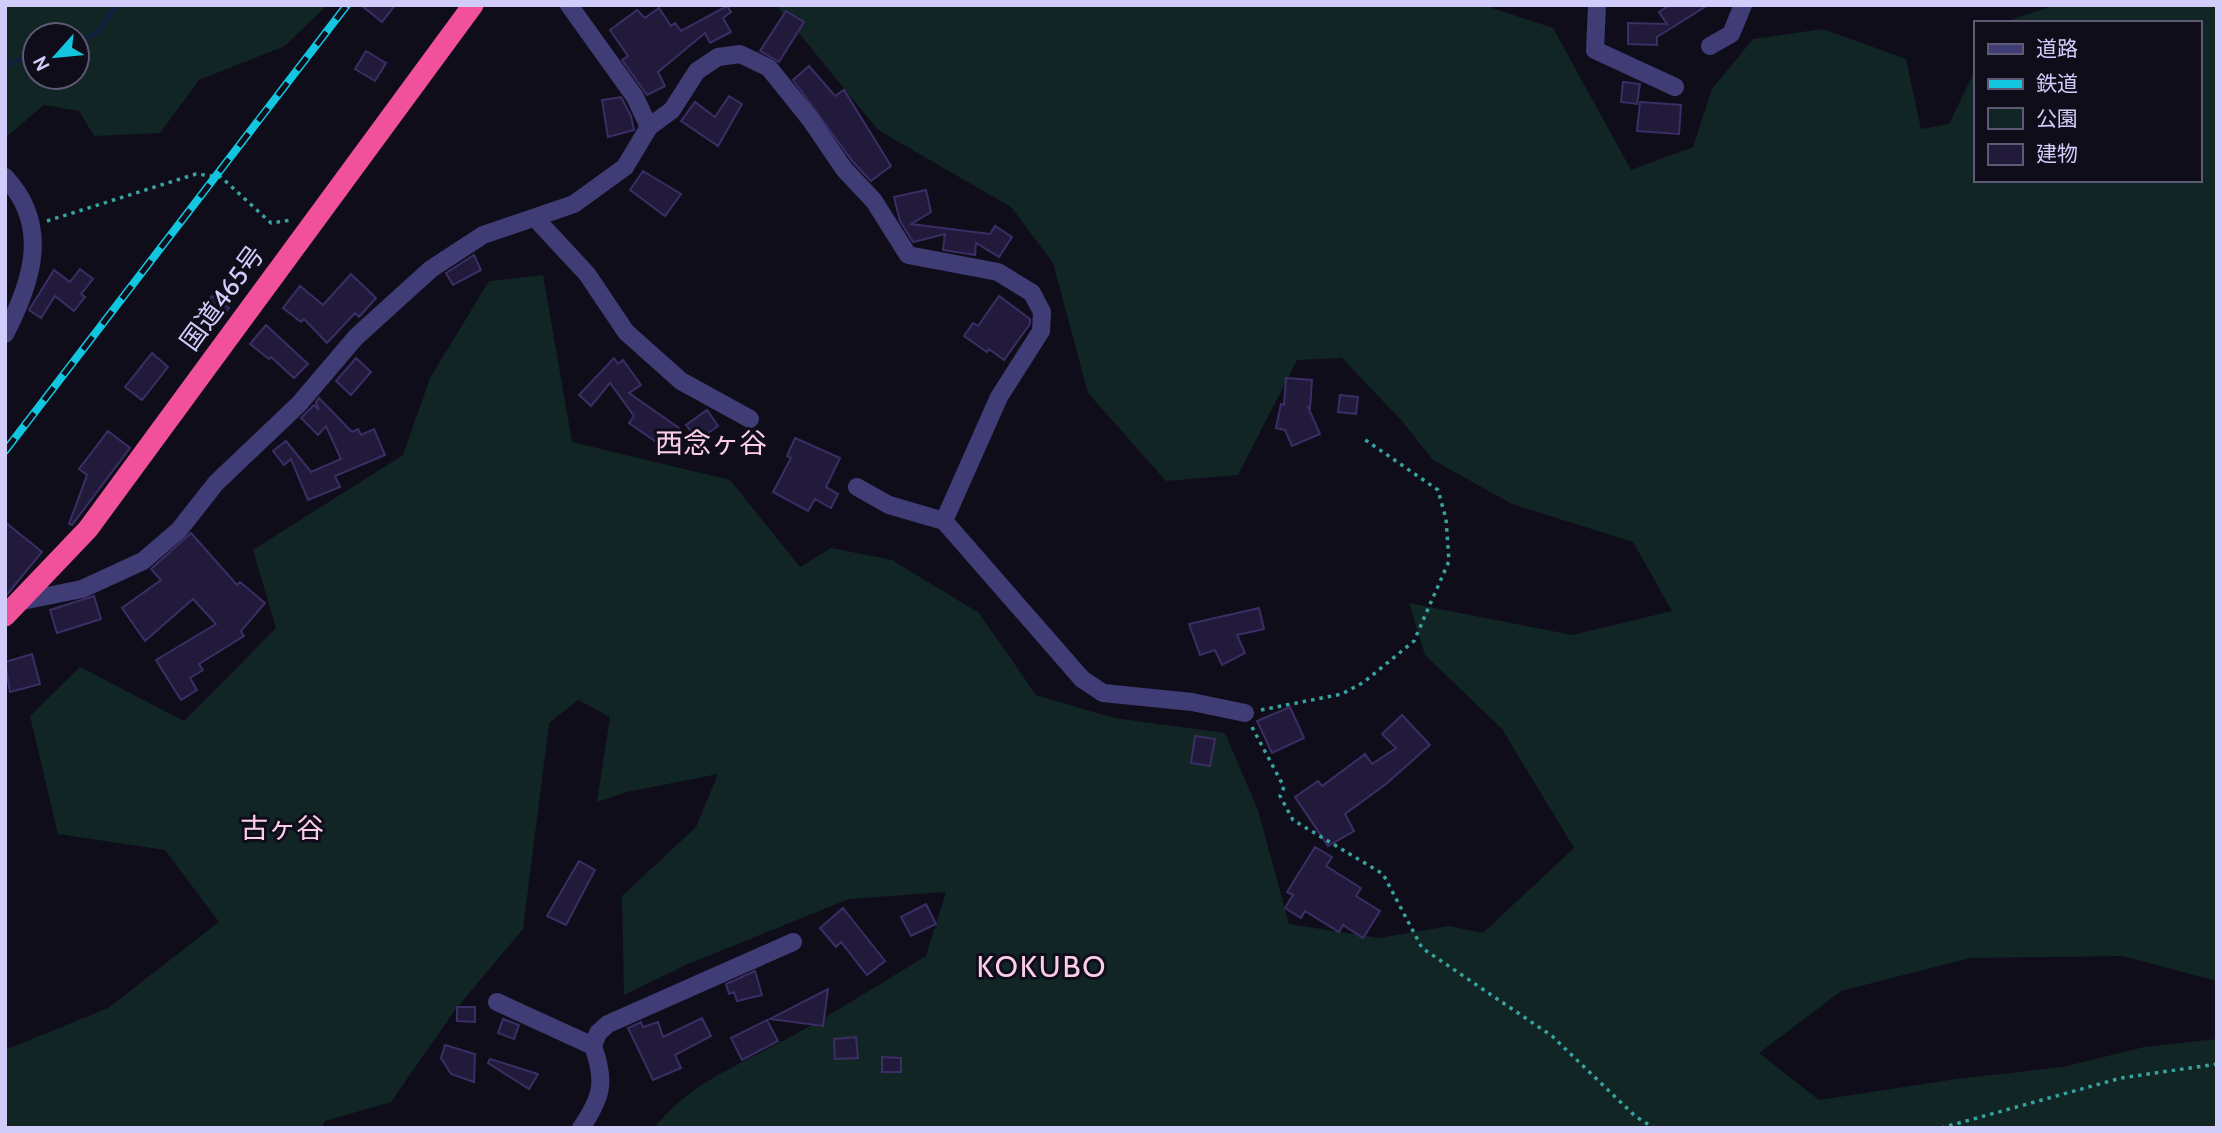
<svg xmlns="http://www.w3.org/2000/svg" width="2222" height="1133" font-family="Cabin,'Noto Sans JP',sans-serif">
  <rect width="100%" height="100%" fill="#100d1b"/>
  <path fill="#102524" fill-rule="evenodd" d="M5,5h322l-42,41 -86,34 -39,53 -66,3 -15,-25 -35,-6 -39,33zM35,35h42v42h-42z
    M776,5h707l70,23 78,142 62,-23 19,-58 41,-50 70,-10 83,30 15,70 28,-5 26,-54v110h224v-157h-198l55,-18h161v976l-95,-25 -152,2 -129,33 -82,62 60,47 137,-21 107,-12 81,-20 73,-8v89h-1563c38,-48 95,-67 147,-97 43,-24 84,-50 125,-75l20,-64 -97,7 -161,65 -64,31 -2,-99 74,-69 22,-53 -91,18 -30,10 13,-85 -32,-17 -29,23 -26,206 -68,81 -64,92 -66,19 -3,7h-317v-78l103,-42 111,-86 -54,-72 -107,-16 -28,-118 50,-49 104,54 92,-93 -23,-78 150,-95 27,-77 59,-97 54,-6 29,167 158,38 70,87 31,-19 61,12 87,53 57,82 78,23 111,15 33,77 31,114 90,14 70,-12 34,7 91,-85 -72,-119 -77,-74 -16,-52 163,32 100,-24 -39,-69 -121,-38 -79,-44 -31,-39 -60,-63 -45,2 -59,115 -72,6 -78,-88 -35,-130 -42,-56 -133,-77z"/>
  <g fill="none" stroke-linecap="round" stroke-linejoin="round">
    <path stroke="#0f203d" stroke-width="5" d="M77,44l22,-13 17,-26
      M5,66l30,-13"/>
  </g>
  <path fill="#221a3b" stroke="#3a2e65" stroke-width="2" d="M361,5h34l-13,17z
    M1670,5h38l-51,32v8l-29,-1v-21l39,1 -8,-12z
    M727,6l4,6 -8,6 8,14 -21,11 -5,-10 -47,39 7,14 -18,9 -25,-35 6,-4 -18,-26 27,-20 8,8 14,-10 12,18 4,-3 6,8z
    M786,11l18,11 -25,40 -19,-11z
    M366,51l20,12 -11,18 -20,-12z
    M809,66l26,30 9,-6 47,76 -20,15 -18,-19 -60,-82z
    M1623,82l17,2 -3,20 -16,-2z
    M729,96l13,8 -24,42 -37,-25 14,-19 20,15z
    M621,97l10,19 3,14 -26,7 -6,-37z
    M1640,102l41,3 -2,29 -42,-3z
    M643,171l38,23 -16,22 -35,-26z
    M926,190l5,22 -20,12 79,10 5,-8 17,11 -13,20 -23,-14 -1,12 -32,-5 2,-16 -32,8 -13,-21 -6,-24z
    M474,255l7,15 -28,15 -7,-12z
    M80,269l13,10 -12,15 4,3 -11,14 -19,-15 -14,22 -12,-8 25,-40 16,12z
    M351,274l25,24 -17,19 -4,-4 -28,30 -23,-24 -3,3 -18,-14 17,-22 23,19z
    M212,296l17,12 -13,17 -16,-12z
    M999,296l31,23v5l-26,36 -15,-11 -2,3 -23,-16 9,-13 5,3z
    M266,325l42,39 -14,14 -23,-21 -2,2 -19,-15z
    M152,353l16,14 -26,33 -17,-13z
    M356,358l15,14 -20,23 -15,-14z
    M614,358l4,6 5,-4 18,25 -12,8 50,35 -14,20 -36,-25 5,-7 -24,-33 -19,23 -12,-11z
    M1286,378l26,2 -2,28 -2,-1 12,27 -28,12 -7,-16 -9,-2 5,-24 3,1z
    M1340,395l18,2 -2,17 -18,-2z
    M319,398l33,34 6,-3 3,6 13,-6 11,26 -50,21 5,11 -32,13 -17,-41 -7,6 -11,-14 13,-10 25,31 30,-13 -15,-33 -8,9 -17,-17 13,-13 5,5 -3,-8z
    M707,410l11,16 -20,14 -12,-15z
    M108,431l22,17 -58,77 -3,-1 18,-49 -8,-6z
    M795,438l45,20 -14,29 12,7 -7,14 -16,-9 -7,12 -35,-19 18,-34 -4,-2z
    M5,522l37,30 -37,45z
    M191,533l46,52 3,-3 25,21 -24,28 3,5 -45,28 4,6 -13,8 7,12 -16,10 -25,-40 60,-36 -23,-25 -48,42 -23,-33 39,-28 -10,-11z
    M94,596l7,23 -44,14 -7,-23z
    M1259,608l5,21 -27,6 8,18 -23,12 -7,-15 -15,5 -11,-31z
    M32,654l8,30 -30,8 -5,-30z
    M1290,707l14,31 -32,15 -15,-32z
    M1402,715l28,30 -44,39 -41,30 9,17 -26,15 -33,-49 23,-16 4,5 43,-32 7,10 24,-16 -14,-14z
    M1195,736l20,3 -5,27 -19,-3z
    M1315,847l17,10 -6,9 35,22 -5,8 24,15 -17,27 -20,-13 -4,7 -34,-21 -4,7 -16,-10 8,-13 -6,-3z
    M579,861l16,9 -29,55 -19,-9z
    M926,904l10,20 -25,12 -10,-19z
    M843,908l42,53 -18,14 -26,-33 -5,5 -16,-19z
    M755,971l7,24 -25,6 -3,-9 -5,2 -3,-10z
    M828,989l-5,37 -53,-7z
    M457,1007h18v15l-18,-1z
    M702,1018l9,18 -36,19 6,13 -28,12 -25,-52 13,-6 2,5 15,-5 5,15z
    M503,1019l16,6 -5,14 -16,-6z
    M767,1020l11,21 -36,19 -11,-22z
    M856,1037l2,21 -23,1 -1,-20z
    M445,1045l30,9 -1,28 -23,-8 -10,-16z
    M882,1057l19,1v14h-19z
    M490,1059l48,15 -9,15 -41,-26z"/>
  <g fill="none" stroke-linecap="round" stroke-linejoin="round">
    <path stroke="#37a39f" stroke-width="3.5" stroke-dasharray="3.5 5" stroke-linecap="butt" d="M47,221l149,-47 25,3 50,46 20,-3
      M1261,710l81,-16 22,-12 50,-41 35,-80 -3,-42 -8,-29 -74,-51
      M1252,727l32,60 -4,9 13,24 90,54 39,74 130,88 83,80 19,12
      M1941,1128l180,-50 96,-14"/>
    <path stroke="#3f3c76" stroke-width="18" d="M1597,5l-2,45 80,37
      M1710,46l21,-12 12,-29
      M649,127l23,-17 25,-39 21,-14 22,-3 29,14 41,51 34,50 30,32 34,54 90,17 34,21 10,19 -1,19 -42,66 -55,124
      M5,177c46,49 27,105 0,157
      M535,218l52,56 39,58 55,49 69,38
      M857,487l32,18 55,16 138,158 21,14 89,9 53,11
      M22,601l60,-12 61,-28 36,-31 37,-47 83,-79 57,-67 75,-68 52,-34 91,-31 51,-37 24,-40 -14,-30 -66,-92
      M497,1002l96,44
      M581,1128c21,-31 25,-46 12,-82l5,-13 10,-9 185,-82"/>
    <path stroke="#f0519a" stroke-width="21" d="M5,616l83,-87 385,-524"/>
    <defs>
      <path id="rail" d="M5,451l342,-446"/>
    </defs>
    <use href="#rail" stroke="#13c6df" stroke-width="8"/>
    <use href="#rail" stroke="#100d1b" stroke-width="5" stroke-dasharray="16" stroke-linecap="butt"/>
  </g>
  <g text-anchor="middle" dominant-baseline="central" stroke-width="6" stroke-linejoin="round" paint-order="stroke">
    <g font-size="26" fill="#d2ccfb" stroke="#100d1b">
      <text transform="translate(222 298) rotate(-54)">国道465号</text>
    </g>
    <g font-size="28" fill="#fbcde9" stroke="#100d1b">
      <text x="711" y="443">西念ヶ谷</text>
      <text x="282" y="828">古ヶ谷</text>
    </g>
    <g font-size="30" letter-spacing="2" fill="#fbcde9" stroke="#100d1b">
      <text x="1042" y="966">KOKUBO</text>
    </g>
  </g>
  <rect width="2222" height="1133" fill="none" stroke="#d2ccfb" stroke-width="14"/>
  <rect x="1974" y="21" width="228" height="161" fill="#100d1b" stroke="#5e5975" stroke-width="2"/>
  <rect x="1988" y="44" width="35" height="10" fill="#3f3c76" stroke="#5e5975" stroke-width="2"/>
  <text x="2036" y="56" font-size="21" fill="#d2ccfb">道路</text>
  <rect x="1988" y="79" width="35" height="10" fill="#13c6df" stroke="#5e5975" stroke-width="2"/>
  <text x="2036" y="91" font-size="21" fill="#d2ccfb">鉄道</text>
  <rect x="1988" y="108" width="35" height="21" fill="#102524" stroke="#5e5975" stroke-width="2"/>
  <text x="2036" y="126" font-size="21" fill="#d2ccfb">公園</text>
  <rect x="1988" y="144" width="35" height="21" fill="#221a3b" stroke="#5e5975" stroke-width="2"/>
  <text x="2036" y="161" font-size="21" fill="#d2ccfb">建物</text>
  <g transform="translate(56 56) rotate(243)"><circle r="33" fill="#100d1b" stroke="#5e5975" stroke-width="2"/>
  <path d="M0-5L12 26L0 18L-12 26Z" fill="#13c6df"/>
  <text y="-10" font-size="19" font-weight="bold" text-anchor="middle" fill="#d2ccfb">N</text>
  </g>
</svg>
